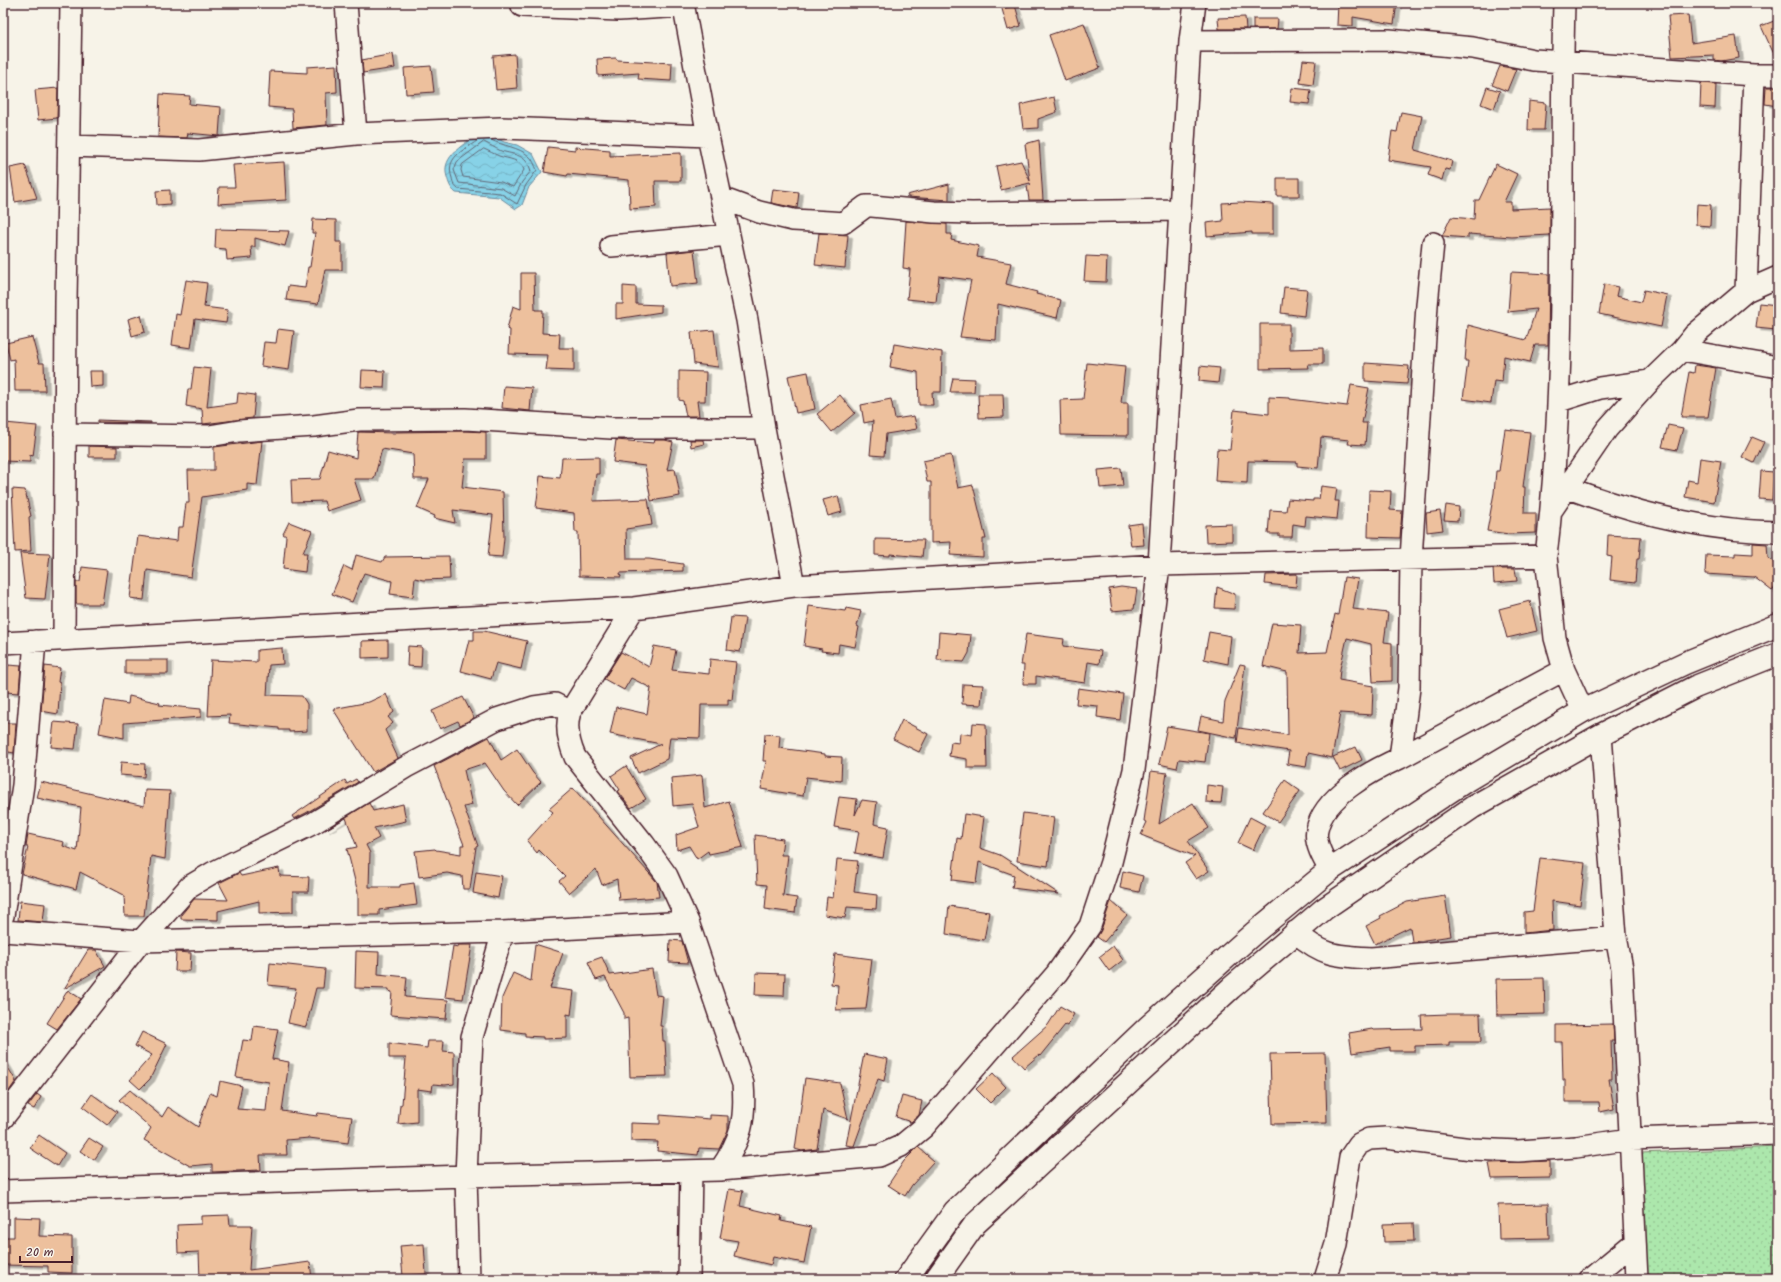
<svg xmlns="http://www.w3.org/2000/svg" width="1781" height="1282" font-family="Kalam,sans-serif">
  <defs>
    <pattern id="grass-dots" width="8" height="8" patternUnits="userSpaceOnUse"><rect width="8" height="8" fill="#ace7ac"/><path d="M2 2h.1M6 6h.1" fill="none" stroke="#96c694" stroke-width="1.8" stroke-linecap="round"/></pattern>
    <pattern id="water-waves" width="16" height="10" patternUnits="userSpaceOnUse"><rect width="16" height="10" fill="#87d2e7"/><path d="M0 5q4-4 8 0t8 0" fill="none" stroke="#76b4c6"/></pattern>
    <filter id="shadow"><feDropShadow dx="4.5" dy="2.5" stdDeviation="0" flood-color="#0004"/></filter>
  </defs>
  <rect width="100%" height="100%" fill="#f7f3e8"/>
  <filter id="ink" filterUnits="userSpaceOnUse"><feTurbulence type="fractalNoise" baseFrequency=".025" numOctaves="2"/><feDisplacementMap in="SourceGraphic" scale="8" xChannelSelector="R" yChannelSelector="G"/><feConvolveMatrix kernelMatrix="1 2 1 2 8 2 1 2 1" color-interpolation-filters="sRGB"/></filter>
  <g filter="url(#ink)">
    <path fill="url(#grass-dots)" stroke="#7b836c" d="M1778,1147v132h-132l-5,-126z"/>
    <path fill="url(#water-waves)" stroke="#6f8a9c" d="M480,133h7l17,9 13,3 16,9 9,18 -13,15 -7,18 -6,4 -17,-12 -43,-4c-6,-5 -7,-9 -9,-16 -7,-21 19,-34 33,-44z"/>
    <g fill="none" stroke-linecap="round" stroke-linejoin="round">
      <path stroke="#626776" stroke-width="1" d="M477,141c-15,10 -32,17 -25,37 1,5 2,8 6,11l42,4 17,11 9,-19 11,-15c-2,-4 -4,-11 -8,-14 -10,-9 -26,-10 -38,-16
        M484,142c6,3 11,6 17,9 14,4 25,3 30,20l-9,11 -7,14 -14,-8 -42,-5 -5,-13 3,-8z
        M484,149c5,2 10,5 15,7 9,3 22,3 25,14l-11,17 -12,-5 -38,-5 -2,-7 1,-5z"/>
    </g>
    <path fill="#edc09d" stroke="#4a1f2b" filter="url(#shadow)" d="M1338,3h59l-3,21 -41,-7v9l-16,-1z
      M1015,5l6,21 -13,4 -6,-21z
      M1688,15l3,28 45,-7 3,22 -18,3 -7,-1v-5l-42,2 -4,-41z
      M1245,17l1,12h-27l-1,-11z
      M1253,19h25l-1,10h-24z
      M1774,21l4,9v33l-17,-37z
      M1084,23l16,45 -35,13 -16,-46z
      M393,54l2,14 -32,5 -1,-13z
      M515,54l2,34 -21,2 -3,-34z
      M616,58l1,2 55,3 -1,18 -33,-2 1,-6 -41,3 -1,-17z
      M1303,60l13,1 -3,24 -13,-2z
      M336,65l1,27 -11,1 1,32 -34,3 -1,-19 -24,-2 2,-36 37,2v-6z
      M431,66l3,26 -28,2 -2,-26z
      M1500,66l16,3 -9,22 -15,-6z
      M1701,83l15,1 -1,24 -15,-1z
      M1487,87l13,4 -6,18 -13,-5z
      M1766,87h12v19l-13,-2z
      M58,88l-1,30 -19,2 -3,-30z
      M1292,88l19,2 -2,14 -19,-2z
      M160,94l30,2 -1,8 32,3 -2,29 -31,-3 -1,5 -29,-1z
      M1054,97l3,15 -19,7v9l-15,1 -3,-24z
      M1529,101l17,2 -2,27h-16z
      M1401,112l21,4 -7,34 37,11 -2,9 -5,-1 -3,11 -14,-5 3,-8 -43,-7 4,-29 5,1z
      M1039,140l4,60h-14l-2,-14 4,-1 -1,-2 -29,7 -5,-24 25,-5 9,20 -5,-37z
      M548,147l27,3v-3l35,3v6l71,-3v28h-26l1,26 -26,2 -1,-29 -61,-6 -1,2 -23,-4z
      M284,162l2,38 -68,4 1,-17h16l-2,-22z
      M1496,164l21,10 -13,28h7v7l39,-2v28l-38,2 -44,-3v4l-26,-2 9,-19 23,2 1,-19h4z
      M25,165l12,33 -22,4 -5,-34z
      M1277,178h22v18h-22z
      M949,184v16l-41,-3 -1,-2z
      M773,189l26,3 -2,16 -26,-5z
      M170,190v14l-13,1 -1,-14z
      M1240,202l33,2v30h-21v-2l-45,4 -1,-13 17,-2 -1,-18z
      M1697,204l14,1 -1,21 -14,-1z
      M313,219l23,1v22h6v28h-17l-7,34 -32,-4 2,-14 17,2 3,-21h2l5,-34h-3z
      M906,221l41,3v10h5l-1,6 28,6 -2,11 34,6 -5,21 31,8 -1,2 25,6 -4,18 -59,-14 -2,36 -36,-3 11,-57 -32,-4 -3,26 -29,-3 3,-30 -7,-1z
      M216,229l40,1 33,1 -4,15 -30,-8v9h-4l1,11 -25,2 -1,-11 -11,-1z
      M819,233l29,2 -3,33 -30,-3z
      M694,250l4,33 -28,3 -3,-33z
      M1086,256l21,1 -1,25 -22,-1z
      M1511,272l38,2 -1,71h-13l-5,17 -26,-6 -2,26 -8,-1 -3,22 -28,-4 5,-38h-3l3,-36 58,15 10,-31 -28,3z
      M521,273h13l1,37h8l-1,23 18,1 -1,14h15v23l-28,-1 2,-15 -39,-1 1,-24 -3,-1 6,-23 8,3z
      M186,280l21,3 -3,24 24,3 -2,13 -31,-4 -4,29 -19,-3 4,-31 4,1z
      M1604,284l14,3 -2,9 25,6 3,-12 23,5 -6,32 -62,-13z
      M623,286l13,1v17l25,1v7l-45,7v-15h7z
      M1284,287l23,2 -3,27 -23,-3z
      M1759,303l19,2 -2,25 -20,-2z
      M141,315l4,17 -13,4 -4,-17z
      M1260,324h29v25l34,-1v16h-15l1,4 -49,1z
      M278,329l16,2 -5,39 -28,-4 3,-24 12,1z
      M714,330l4,37 -24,-3 -3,-32z
      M32,337l7,26h5l1,28h-30l-1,-32 -4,1 -4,-17z
      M894,344l48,8 -1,40h-9l1,13h-14l-1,-33 -28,-5z
      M1087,363l38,4 -4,36h7v33l-67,-1 -1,-35 23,-1z
      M1365,363l44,3 -2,18 -42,-3z
      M1695,365l21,3 -8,49h-27l8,-45 5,1z
      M1200,366l20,2 -2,15 -19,-2z
      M194,367l17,2 -4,38 30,-4 1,-10 17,2 -2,23 -50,6 -1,-15 -16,-3 2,-17h3z
      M362,370l23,1 -1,17 -23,-1z
      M89,371h14v15l-13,1z
      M679,371l27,1 -1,29h-8l2,15h-13l-3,-15 -4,-1z
      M808,372l7,37 -19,4 -8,-37z
      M953,378l22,1 -1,13h-24z
      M1351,385l18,3 -7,35h5l-2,22 -17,-1 1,-4 -28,-3 -3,31 -21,-2v-4l-49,-1 -1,22 -32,-2 2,-32 13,1 4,-40 35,4v-17l21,1v1l57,7z
      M504,386l28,2 -2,23 -28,-3z
      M978,394h25l1,23 -25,1z
      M840,395l15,18 -23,19 -15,-18z
      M891,399l4,20 19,-3 3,13 -31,5 -2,22 -14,-1 3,-34 -9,2 -3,-18z
      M98,420l53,2v1l-53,-1z
      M5,423l32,3 -4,30 -3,-1v7l-27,-1z
      M1668,425l15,3 -6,22 -15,-3z
      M1505,429l25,3 -7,55h2l-1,26h12v20l-27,1 -22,-3 7,-38 2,-22h3z
      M465,431l21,1v27h-21l-3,28 41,5 1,46 -2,19 -14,-1 5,-41 -40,-5 2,13 -21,-5 1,-2 -18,-8 12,-29h-15l-1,-25 -31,-5 -8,30h-20l7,21 -34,11 -3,-10 -32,1 -1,-22 29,-1 8,-29 28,8 2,-26 37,1 1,-1z
      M1752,437l12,5 -10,21 -12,-6z
      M616,440l38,3 1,-3h10l8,2 -6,28 8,-1 5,27 -29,5 -6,-35 -32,-4z
      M690,440h13l1,4 -13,3z
      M262,441l-5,44 -10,-1v6l-45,7 -11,80 -44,-7 -3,30 -14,-2 8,-62 39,5 1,-14h5l3,-24h3l-1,-33h26v-23z
      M89,446l28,1v10h-28z
      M951,455l7,33 15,-3 13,54h-3v18l-33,-2 1,-13 -20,1v-61h-4l-4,-21z
      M599,457v17h-3l-3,27 55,-2 4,26 -26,4 1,30h22l34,5v7l-63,2 1,4 -42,-1 -1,-44h-3l-1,-19 -38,-5 4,-32 20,2 2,-20z
      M1700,458l21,3 -7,41 -29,-5 3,-17 9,2z
      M1121,468l2,18 -23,2 -2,-18z
      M1761,471l13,1 -2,28 -13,-1z
      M1321,486l16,2 -2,13h4l-2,18 -31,-3 -1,10 -12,-2 -1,13h-13v-3h-11l2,-24 16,1 2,-12 25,2v-2h6z
      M12,489l13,1 6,26 -2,1 2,34 -16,1z
      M1369,490l22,1 -1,19 12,1 -2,27 -32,-1z
      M838,496l4,16 -14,4 -5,-16z
      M1446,505l13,2 -1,14 -14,-1z
      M1440,511l3,19 -16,2 -1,-19z
      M289,522l23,9 -9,22h4l-2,19 -22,-3 3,-33 -3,-2z
      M1142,523l2,22 -13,1 -3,-21z
      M1232,524v17l-26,1 -1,-17z
      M1608,535l33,2 -2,22h-2l-2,24 -25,-3 2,-23 -5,-1z
      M875,539l49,1 -2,17 -32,-3v2l-15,-1z
      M1753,543l14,1 1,14 10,8v18l-6,7 -18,-14 -49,-3 1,-19 29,1v-3l18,1z
      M20,553l30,1 -5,45 -19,-1z
      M356,555l26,7 3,-5 64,-1 1,23 -27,1 -8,-2 -2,19 -23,-3 2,-13 -28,-8 -12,29 -20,-8 12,-28 8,4z
      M82,567l25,3 -5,34h-26v-22h4z
      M1493,569h22l2,12 -23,2z
      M1297,574l-1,13 -31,-3 1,-9z
      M1344,577l14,2 -5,30 35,4 -4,29 8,1v38l-19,1 -2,-38 -24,-6 -7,31 -1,11 34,6 -1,29 -32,-2 -8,45 -24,-5 -2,14 -19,-3 2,-13 -52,-8 2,-15 49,7 -1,-63 -24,-6 9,-43 29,2 -2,28 28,-1 8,-38 3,1z
      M1121,587l16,2 -3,20 -22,2 -3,-22z
      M1217,587l18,7 -1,15 -19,-1z
      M1530,601l7,30 -30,7 -8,-29z
      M809,606l36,5 1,-3 15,3 -4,15 2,1 -4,20 -16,-3 -1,9 -17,-2 1,-2 -18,-3z
      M731,617l14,1 -5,34 -13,-2z
      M474,631h10l43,10 -6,28 -25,-6 -5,16 -30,-8 8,-31h5z
      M939,632l32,3 -2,18 -5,9 -27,-2z
      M1209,632l22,4 -3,28 -24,-5z
      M1026,634l38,5 -1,7 38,5 -2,13 -11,-2 -3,21 -49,-7v8h-13l1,-19h-3z
      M388,640v17l-26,1v-17z
      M408,646l14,1 -1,20 -14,-1z
      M654,646l22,4 -4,20 37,4 1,-15 26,3 -4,38 -4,-1v6h-27l-1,33 -30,-1 -3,22 -29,14 -7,-15 30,-14 -51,-10 6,-27 31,7 4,-26 -20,-10 -7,12 -20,-11 17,-27 28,15z
      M282,648l1,16 -14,1 -2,30 35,1 5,8v27l-18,1v-2h-10v-2l-50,-5 1,-8 -22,1 3,-56 46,2v-12z
      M125,660h43v14h-43z
      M1240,664l5,1 -9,73 -38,-8 3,-14 22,5 2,-20z
      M8,665l13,1 -2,27 -14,-1z
      M45,666l15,2 -2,14 2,1 -2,31 -17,-3z
      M963,684l20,1 -2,20 -19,-1z
      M1078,688l45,6 -3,26 -23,-3 1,-11 -22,-2z
      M386,694l8,18 -6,5 5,6 -8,7 13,28 -25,14 -40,-63 36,-7z
      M129,696l31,7 -1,2 42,4v8l-77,6v15l-25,-5 6,-33 23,4z
      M463,697l11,21 -14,7 -2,-4 -18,8 -8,-18z
      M902,720l26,14 -9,18 -26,-13z
      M54,722l24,2 -3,25 -24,-2z
      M3,723h13l-2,30 -11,-2z
      M973,723l13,1 1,44h-20v-9l-18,-3 2,-14 8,1 1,-10 12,2z
      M1167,726l42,7 -4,29 -26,-3 -2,9 -18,-4z
      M765,734l15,1 -1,13 46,6v2l17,1 -1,24 -35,-4 -3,19 -42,-7 5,-28h-3z
      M489,737l12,23 16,-11 16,24 8,9 -24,23 -13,-14 -19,-28 -21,7 8,35 -8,2 14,39 -2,1 -6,42h-7l-1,-13 -15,-3 -28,4 -4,-26 20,-2 1,1 25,4v-9h3l-30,-79z
      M1356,747l6,13 -22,11 -7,-14z
      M121,762l24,2 -1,13 -24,-2z
      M626,766l20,33 -15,9 -13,-17 2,-1 -9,-14z
      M1151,771l16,2 -8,51 34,-21 16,25 -21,13 21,30 -13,8 -11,-16 10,-7 -54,-21 6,-13 -3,-1z
      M702,775l3,33 24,-7 14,46 -34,7 -1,-3 -11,8 -8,-13 -12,4 -1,-15 23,-8 -7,-23 -19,2 -2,-28z
      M356,779l2,3 -52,31 -12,6 -2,-3 53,-36 2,4z
      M1285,780l15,11 -22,31 -15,-10z
      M41,782l103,24 1,-16 25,1 -5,68 -14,-3 -7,60h-19l-1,-21 -44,-23 -4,17 -54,-15 6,-27h-2l2,-13 36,8 -1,4 14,5 4,-44 -44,-9z
      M1207,785l16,2 -2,16 -15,-1z
      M573,788l84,94 2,15 -40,3 -2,-21 -15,6 -6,-16 -27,24 -10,-12 6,-5 -26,-26 -2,3 -10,-12 26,-29 -4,-3z
      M839,797l18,2 -2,16 7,-15 15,2 -3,22 14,3 -5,31 -28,-5 4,-22 -25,-4z
      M369,803l4,8 30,-7 3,17 -32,7 5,10 -13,7 4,8 -1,34h31v-2l14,-2 3,22 -38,5v5h-21v-22l-11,-44 10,-2 -11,-29 -21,12z
      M1023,813l31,4 -6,49 -31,-5z
      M964,814l20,3 -4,31 20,7 59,39 -47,-6 2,-13 -35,-13 -3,21 -24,-3 5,-42 4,1z
      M1250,817l15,8 -12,25 -15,-7z
      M755,835l28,4 -2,16h7l-5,41 14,2 -2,15 -30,-4 2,-24 -10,-1z
      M1540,858l45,5 -5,42 -28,-4 1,29 -29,3v-21l9,-1z
      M837,859l21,2 -4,31 23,3 -1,14 -29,-2 -2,11 -20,-3 2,-18 6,1z
      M279,868l1,8 29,1 -1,15h-15v20l-34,1v-12l-41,10v9l-37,-1v-4l13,-16 34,1 -9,-17 20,-10 2,3z
      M1123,871l20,5 -4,16 -19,-4z
      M476,872l26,4 -4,22 -25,-5z
      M1445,896l6,40 -39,6 -2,-15 -35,17 -9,-18 15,-8 -1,-2 27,-14z
      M20,901l25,3 -2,18 -25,-2z
      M1111,901l16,14 -23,27 -7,-5 4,-7z
      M949,906l40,6 -5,28 -38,-6z
      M670,940l12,1 6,22 -19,-1z
      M535,944l28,9 -13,35 24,3 -3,24 -4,-1v24l-24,1v-2l-18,-1v-3l-24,-3 1,-32 11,-25 18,8z
      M458,945h14l-9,54 -18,-2 8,-51 5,1z
      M1113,946l10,14 -14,11 -10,-14z
      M88,950h8l9,16 -41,23z
      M356,951l23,1 -1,22 29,3 -2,20 43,3 -2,19 -56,-4 2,-23 -3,-1v-2l-34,-1z
      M176,952l15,1 -1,18h-15z
      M835,954l37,5 -6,50 -30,1 2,-25 -7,-1z
      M602,957l8,18 42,-6 4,26 7,1 -3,30h2l1,15h2l2,35 -37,1 -2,-59 -4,1v-6l-19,-36 -9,3 -8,-18z
      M270,963l55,6 -2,19h-7l-10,39 -18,-4 8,-35 -28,-3z
      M756,973l29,1 -1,22 -29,-1z
      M1544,978l1,36 -48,1 -1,-36z
      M68,990l13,9 -24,30 -10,-6z
      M1060,1006l14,8 -7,12 -2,-1 -25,31 -1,-1 -15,13 -11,-12 35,-31z
      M1448,1014h32l1,28h-32v3l-34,1v5h-25v-4l-38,6 -3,-20 23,-4 1,1 49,-1 -1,-14z
      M1613,1024l1,17h-3l1,38h-3l5,30 -14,3 -1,-10h-34v-22h-2l-1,-38h-6v-17z
      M254,1026l24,3 -6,30 17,3 -7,49 35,5 1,-3 34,4 -4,26 -39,-5 -23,2 1,15h-27l1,15 -49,2v-8l-22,2 -46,-26 7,-12 -32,-28 11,-10 32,27 6,-10 30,20 12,-34 7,3 3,-15 22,5 -5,23 29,2 3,-29 -33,-5 7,-37 9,1z
      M142,1032l25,12 -17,35 -10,10 -10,-9 22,-25 -17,-9z
      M428,1041h16l-1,10 11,1v32l-9,1 -12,-1 -1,7 -15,-2v33l-19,2 2,-19 2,-1 4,-46h-17v-15l38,5z
      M1325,1053l2,70 -55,1 -2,-70z
      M864,1054l24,5 -4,22 -6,-2 -24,67h-2l-6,-1z
      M3,1059l13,22 -9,13 -4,-2z
      M993,1073l13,14 -16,16 -14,-14z
      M805,1078l35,5 8,36 -25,-9 -6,39 -15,2 -7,-2z
      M37,1094l4,3 -7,12 -6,-3z
      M92,1094l25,18 -10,13 -24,-18z
      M902,1096l20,5 -3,14 -8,7 -15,-5z
      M660,1115l50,4v-4l18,1v14l-9,19 -20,-1 -1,7 -41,-4 1,-9 -27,-1v-18l29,1z
      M39,1135l26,18 -8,13 -27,-18z
      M89,1138l14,9 -9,13 -14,-9z
      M918,1147l16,14 -22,24 -7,11 -17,-11 16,-24z
      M1550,1161v17l-58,1 -3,-16z
      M729,1189l14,2 -3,15 42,10 -1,5 30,6 -7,36 -31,-6 -2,8 -37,-9 4,-15 -18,-3z
      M1548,1204l1,34 -50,1 -1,-34z
      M229,1215l1,10h22l-3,45 61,-8 2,17h-112l-1,-27 -21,1 -1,-28 24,-1v-8z
      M14,1217l26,1 -1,18 33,1v36l-24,-1v-6l-45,-1v-28h11z
      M1413,1223l1,18 -30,1 -1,-18z
      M424,1244l2,30 -23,2 -3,-30z"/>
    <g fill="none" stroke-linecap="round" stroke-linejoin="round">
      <defs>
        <path id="minor" d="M346,3l10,131
          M683,3l25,133 39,184 17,108 30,158
          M522,6l97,4 65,-4
          M1190,41l199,-1 84,8 61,12 220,15h24
          M69,146l130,4 157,-16 145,-6 207,8
          M721,198l38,14 34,8 37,2 13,1 23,-17h6l62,6 38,1 208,-3
          M611,246l118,-11
          M1746,291l8,-216
          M1682,350l96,17
          M1559,401l41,-13 50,-7
          M65,434l144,2 30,-5 75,-5 45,-6 106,-1 146,9h153
          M1568,488c67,25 139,43 210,44
          M1551,511l56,-82 43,-48 32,-31 12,-15 52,-44 32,-14
          M1546,556l9,82 9,32 19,41
          M634,608l-64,104c-5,15 -1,31 5,45l69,87 23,32 21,46 55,162c3,36 -2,56 -23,86
          M64,639l2,-338 5,-298
          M3,643l631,-35 160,-22 365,-21 387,-9c22,-184 13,-369 18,-553
          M1601,735l15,202 6,31 15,311
          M1400,758l164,-88
          M1330,870c-6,-10 -16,-27 -13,-40 6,-33 54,-59 83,-72l9,-70 2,-129 16,-254 6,-62
          M3,916l20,-131 12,-144
          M3,931l138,10 362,-9 185,-10
          M1295,932c28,24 41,24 76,26l245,-21
          M3,1118l138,-177 49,-55 22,-13 100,-49 94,-57 91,-48 37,-12 21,-3 15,8
          M3,1191l463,-15 254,-6 159,-14 22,-10 23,-19 133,-154 33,-47 21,-64 23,-92 25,-205 31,-524 5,-38
          M469,1279l-3,-103 6,-139 31,-105
          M689,1279l2,-108
          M1325,1279l11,-35 14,-87 9,-13 10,-5 17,-1 86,11 46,2 58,-4 54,-8 148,-5
          M1590,1279l45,-37"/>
        <path id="major" d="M906,1279l49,-68 193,-184 106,-94 76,-63 137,-90 116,-69 102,-48 93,-38
          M936,1279l39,-55 256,-236 93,-79 149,-102 128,-72 94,-48 83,-33"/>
      </defs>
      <use href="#minor" stroke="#4a1f2b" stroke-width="24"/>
      <use href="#major" stroke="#4a1f2b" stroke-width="25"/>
      <use href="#minor" stroke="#f7f3e8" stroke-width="21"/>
      <use href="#major" stroke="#f7f3e8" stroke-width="22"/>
    </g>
  </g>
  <rect width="1781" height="1282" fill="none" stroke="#f7f3e8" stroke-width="16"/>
  <rect x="8" y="8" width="1765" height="1266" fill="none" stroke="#4a1f2b" stroke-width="1.5" filter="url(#ink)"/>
  <path d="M20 1256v6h52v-6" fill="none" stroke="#4a1f2b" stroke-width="2"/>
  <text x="26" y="1256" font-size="12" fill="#4a1f2b" stroke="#f7f3e8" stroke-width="3" paint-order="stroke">20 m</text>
</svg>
